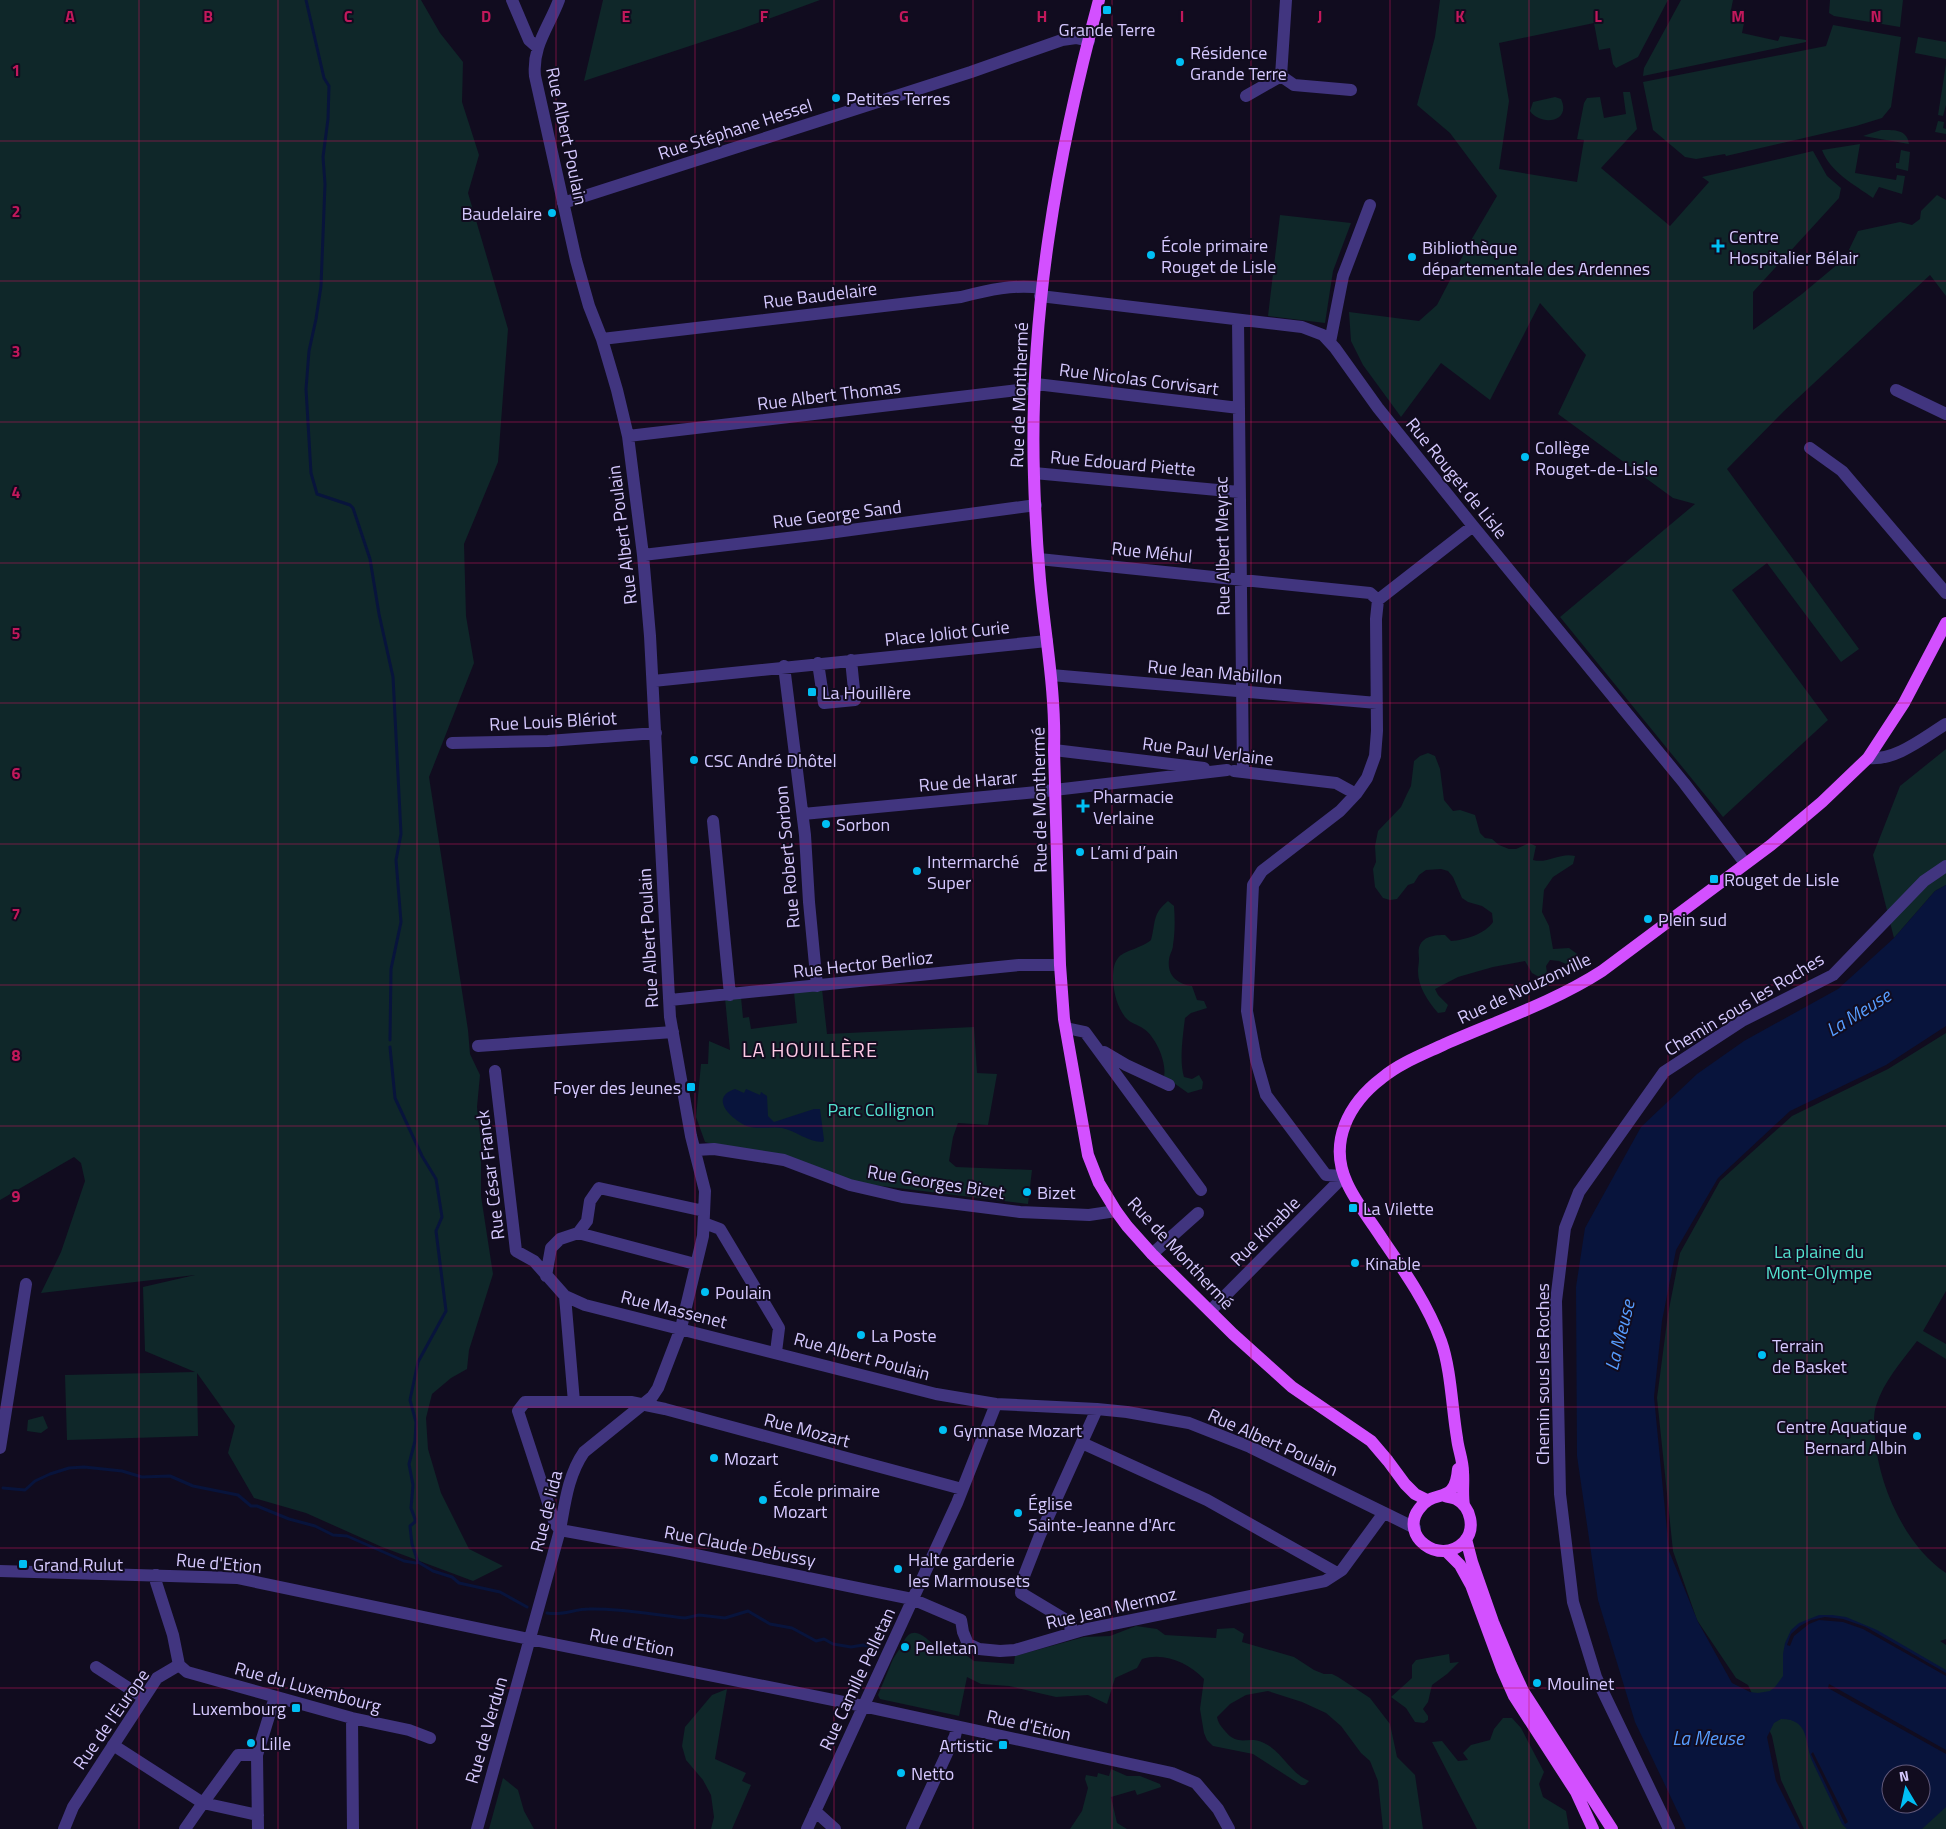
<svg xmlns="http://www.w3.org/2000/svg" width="1946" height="1829" font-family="'Titillium Web',sans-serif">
  <rect width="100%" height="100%" fill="#110c1f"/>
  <path fill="#0f2729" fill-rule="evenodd" d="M0,0h421l19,33 23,29 -1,40 17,53 -11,38 40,136 -10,133 -34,82 2,72 8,47 -45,114 39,253 2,24 10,21 -3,32 4,36v53l12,78 -24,76 -2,19 -16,9 -19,16 -6,24 2,31 13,44 28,56 34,17 -30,15 -91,-34 -76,-34 -52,-15 -26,-45 7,-27 -38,-53 1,63 -131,4 -2,-65 130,-3 -50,-21 -2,-64 52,-12 -154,18 20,-41 24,-71 -4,-18 -7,-6 -74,43z
    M603,0h217l-79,29 -157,52z
    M1440,0h228l-30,57 -22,11 -3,-4 -3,-16 -11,2 -5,-27 -95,20 10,58 -10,68 78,13 7,-42 -7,-1 7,-36 3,-5 13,-1 4,21 22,-4 -3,-22h7l7,37 -36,39 69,58 39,-44 -7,-5 111,-26 14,25 14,12 -2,10 -86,94v38l49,-36 43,-36 13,-27 42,-9 12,3 8,-6 1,-8 16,-16 9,5v96l-16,-21 -146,136 -57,58 132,180 -18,13 -74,-99 -35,27 96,130 -105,97 -163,-200 135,-113 -22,-6 -115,-84 28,-59 -46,-52 -50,97 -49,-37 -40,54 -38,-52 -12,-24 -2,-29 70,9 18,-16 33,-63 27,-46 -47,-63 -33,-28 18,-68z
    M1681,0h52l-2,10 15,3 -4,20 36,8 2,-5 26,4v2l-163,34 1,-8z
    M1830,0h73l-3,27 -66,-11 -5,-3z
    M1833,25l68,12 -10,70 -9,11 -26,8 -130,30 -1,-2 -29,5 -11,-2 -32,-27 -10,-48 183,-36z
    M1918,37l28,5v17l-31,-6z
    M1946,64v41l-3,11 -5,-1z
    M1555,97l6,2c11,24 -21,27 -31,12l3,-9z
    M1938,121l6,1 -1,6 3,1v5l-11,-2z
    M1881,130c13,0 26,-1 28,14l-46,-8z
    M1860,144l-5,29 41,7 1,-5 8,1 -3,18 -23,-7 -6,11c-18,-13 -43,-26 -51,-48z
    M1901,150l9,2 -2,19 -12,-3v-5h3z
    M1280,215l71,8 -18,48 -8,52 -57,-7z
    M1946,749v136l-11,6 -41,47 -21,-83 27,-69z
    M1428,753l7,3 5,13 4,31 9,11 7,-1 15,5 5,18 5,5 7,1 7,6 10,4h7l13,-6 7,3 -3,14c15,4 27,-8 42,-4l-2,8 -20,13 -9,13 -2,22 7,14 4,23 16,-1 11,8 -2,7 -5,4 -14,-6 -9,-1 -4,6 1,7 -8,4 -7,-4 -7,-12 -32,6 -35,10 -23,12 3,6 10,10 -3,7 -7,1c-10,-12 -20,-26 -20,-42 0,-4 1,-8 1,-12 0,-4 -1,-7 0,-11 3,-12 16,-13 26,-13l6,6c14,-1 34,-7 42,-19l-1,-9 -10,-7 -14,-4 -6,-4 -9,-21 -5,-6 -7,-2 -15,1 -7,5 -5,8 -6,2 -11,14 -7,1 -7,-2 -8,-11 -2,-18 3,-7 -1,-16 3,-15 23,-24 6,-13 4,-8 3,-25 6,-5z
    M1168,901l6,5c1,13 1,26 -1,39 0,5 -4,10 -4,15 -2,16 9,24 23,26l5,14 7,1 3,7 -16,5 -6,5c-2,17 -6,43 -1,59l8,2 7,-4 4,7 -1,7 -14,4 -24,-17c3,-13 -8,-39 -20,-47 -7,-5 -13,-5 -19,-12 -8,-11 -11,-23 -12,-37 0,-7 0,-16 5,-22 5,-7 24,-10 33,-18 5,-18 1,-26 17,-39z
    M822,989l5,45 147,-7 3,46 20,1 -9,51 -30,-2 -5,14 -4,24 7,6 76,3 -4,34 -179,-22 -144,-40 -9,-25 5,-53h7l1,-23 21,9 -5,-52 16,-1 2,21 6,-1 2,12 46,-6 -3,-31z
    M1946,1033v258l-23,40 23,13v15l-29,-18c-15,20 -34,41 -41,65 -3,9 -2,21 -1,31 3,47 30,109 71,136v66l-6,2 6,4v184h-142l-23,-49 -9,-44 -24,-51 -12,-7 -39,-58 -24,-69 -16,-153 11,-84 12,-61 40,-72 72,-65 96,-47zM1891,1774h30v30h-30z
    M43,1416l5,12 -7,5 -14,-2 1,-11z
    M1136,1626l21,3 8,6 51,3 1,-9 17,-1 10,6 -2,8 52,15 20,13 10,4h8l6,3 32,21 20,26 7,33 18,18 8,54h-40l-5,-48 -8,-20 -9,-8 -20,-27 -15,-13 -24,-11 -34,-11 -22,4 -16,9 -13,13c1,6 4,9 8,14 14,17 23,4 39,12 18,8 26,30 45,38l-4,4h-4l-48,-31 -40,-8 -6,-6 -3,-7 -4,-24 4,-30c-16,-16 -39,-27 -62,-20l-5,9 -22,10 -8,26 -19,-9 -32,2 -47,-11 -28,-2 -14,-7 -8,39 -79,-17 -2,-4 15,-36 7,-11 7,2 1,-4 -5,-3c11,-25 29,2 40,11l14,-1 9,2 8,6 40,3 1,-8 69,-19 26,-1z
    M1449,1654l1,9 9,-1 -12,12 -15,11 -4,17 -5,7 5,7v4l-4,3 -9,-1 -9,-14 -15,-11 21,-19v-13l4,-5z
    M727,1689l-12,70 31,14 -4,8 9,4 -19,44h-21l3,-12 -3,-22 -8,-15 -17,-20 -4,-14 3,-19 27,-32z
    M1503,1718h9l9,10 23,44 -5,12 4,13 23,14 3,18h-92l-45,-87 10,-1 16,20 10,-1 -5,-7 8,-8 19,-5 4,-11z
    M1111,1769l16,7h13l20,8 1,3 -24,8 -2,-5 -24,7 6,26 10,6h-57l12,-18 6,-23 -3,-9 1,-4 11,2 1,-4 11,3z
    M503,1778l15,12 6,21 10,18h-45z"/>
  <path fill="#08143c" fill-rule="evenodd" d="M1946,885v141l-60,39 -96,46 -72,67 -42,72 -14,71 -8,76 15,154 29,71 34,61 18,9 8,1 12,-2 5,-4 8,-11v-22l2,-11 6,-13 8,-7 20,-8h13l14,2 31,13 69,40v137l-24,22h-75l-5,-5 -29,-61c-9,-19 -2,-44 -32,-44l-7,4 -7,14 9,44 24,48h-114l-51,-107 -37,-122 -21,-144 -1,-169 9,-59 56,-101 56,-53 47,-33 94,-52 56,-51 41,-47zM1891,1774h30v30h-30z
    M735,1089l9,4 2,-4 14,6 1,-3 6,4 1,20 6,6 40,-13h6l4,31 -1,2c-16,0 -26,-11 -41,-14 -11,-2 -23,2 -35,-2 -15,-6 -39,-28 -12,-37z"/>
  <path fill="#110c1f" d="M1825,1617l18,2 23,8 80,46v3l-83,-47 -20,-7 -24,-2 -10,4 -15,12 -4,10 -3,-1 4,-11 9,-8 11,-6z
    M1829,1684l117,66v4l-118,-66z
    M1813,1752l35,70 -3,2 -34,-70z"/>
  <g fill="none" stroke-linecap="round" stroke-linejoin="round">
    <path stroke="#08143c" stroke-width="3" d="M306,0l18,78 5,8 -1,33 -5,38 2,27 -4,102 -5,33 -7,32 -3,38 5,84 6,21 33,11 3,3 17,51 9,55 14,63 8,157 -5,26 5,62 -10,47 -1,71
      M390,1047l5,51 27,58 14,23 6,38 -6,14 10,80 -28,51 -8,38 6,22 -1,19 -6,23 4,21 -2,23 4,11v3l-5,4 2,18 6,18
      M3,1488l22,2 10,-9 15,-7 19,-6 15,-1 38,4 20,6 28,-1 23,10 45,9 13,11h6l32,13 26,7 18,9 14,1 57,25 12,2 2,-1 15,9 19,6 7,6 41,9 27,15
      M547,1613c15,3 27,-4 42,-4 32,-1 65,6 96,9l14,-3 26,3 23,-7 22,13 22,4 24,13 8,-2 9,5 18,3 12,-2 13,3"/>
    <path stroke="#41357f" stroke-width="12" d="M512,0l17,40 8,7
      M1281,76l13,9 57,5
      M1246,96l35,-20 5,-76
      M563,203l408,-131 91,-32 14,-2 13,3
      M1040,296l262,31 21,8 12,13 43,60 95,118 211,257 61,80
      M1238,320l5,452
      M602,339l359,-42c27,-7 53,-13 81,-9
      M1330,342l13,-66 27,-71
      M1036,384l203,24
      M1896,390l50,24
      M628,436l407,-48
      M1810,448l32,23 104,122
      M1034,473l205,19
      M643,555l178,-21 215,-29
      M1039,559l331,34 8,7
      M818,663l6,40 31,-3 -4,-40
      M784,666l21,169 4,67 8,84
      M1051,675l326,28
      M653,681l394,-40
      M452,743l96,-2 108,-8
      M1054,750l150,18
      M1868,758c28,3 55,-20 78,-34
      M1234,771l102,12 20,11
      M803,814l234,-22 190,-22
      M713,821l17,174
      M670,1000l349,-35h41
      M1066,1028l19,4 116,158
      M478,1046l195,-14
      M1104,1052l22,13 43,20
      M495,1071l21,180 18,10 31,35 9,106
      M695,1150l19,-1 70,11 66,25 52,12 118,15 69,3 27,-4
      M1344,1176l-18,-1 -60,-80 -10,-35 -9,-49 6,-126 9,-14 78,-60 16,-17 11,-16 8,-22 2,-25 -1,-112 2,-19 95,-74
      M704,1223l16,6 55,92 4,7 -3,24
      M578,1233l117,31
      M1152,1254l46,-41
      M546,1276l5,-28 9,-9 18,-6 9,-12 3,-20 9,-13 105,23
      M565,1296l20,9 351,89 60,10 101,5 30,3 62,11 61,24 165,81
      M1210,1311l134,-135
      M1082,1443l125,57 130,73
      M0,1448l26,-164
      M962,1489l-297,-80 -34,-7h-106l-7,9 37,113 5,6 111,20 241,49 49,21 2,12 5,12 11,5 21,2 15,-1 68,-20 242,-49 17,-11 41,-56
      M0,1571l237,7 292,61 334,67 309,67 24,10 22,26 11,20
      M156,1575v7l17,53 6,30
      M1070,1634l1,-11 -50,-30 1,-12 18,-46 57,-126
      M179,1665l8,7 165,46 57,12 21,8
      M96,1667l48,31
      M352,1718l1,111
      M113,1745l90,58 -18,26
      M257,1755h-19l-35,48 55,12
      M815,1811l20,18
      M64,1829l9,-22 84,-129 22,-13
      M258,1829l-1,-74 18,-58
      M477,1829l83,-299c5,-27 8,-55 24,-78l68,-55 6,-9 23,-60 22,-92 2,-45 -14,-55 -21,-119 -20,-381 -7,-81 -15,-119 -11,-46 -15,-51 -13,-33 -13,-46 -41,-184c-3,-30 14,-49 24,-76
      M807,1829l150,-326 39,-99
      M912,1829l43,-93 2,-9
      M1669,1829l-73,-152 -23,-75 -13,-108 -4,-193 9,-73 14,-36 85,-120 78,-51 91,-46 91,-94 22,-15"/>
    <path stroke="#d350ff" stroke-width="12" d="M1099,0c-42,155 -70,315 -65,477 1,34 3,69 6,103 5,56 16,113 14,170l6,215 4,54 24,136 11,28 17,28 11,15 25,28 81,80 59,53 79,54 17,20 17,23 10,10 12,6
      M1445,1496c3,1 8,2 11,3 15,8 20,30 8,43 -25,25 -65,-7 -45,-33 15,-22 36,-2 39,-40
      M1464,1505c-2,-11 0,-22 -1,-33 0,-12 -5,-23 -6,-34 -5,-29 -6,-69 -16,-97 -13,-36 -36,-69 -58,-101 -12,-19 -27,-37 -36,-57 -19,-41 2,-80 35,-105 18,-15 42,-24 63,-34 52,-23 109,-42 157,-73l169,-126 51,-43 46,-44 36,-55 42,-80
      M1466,1539l6,23 21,60 18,43 12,26 89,138
      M1447,1552l13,13 11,20 31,84 12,27 62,96 17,37"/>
  </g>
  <path fill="none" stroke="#c2185b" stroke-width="1" stroke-opacity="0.55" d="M139,0v1829M278,0v1829M417,0v1829M556,0v1829M695,0v1829M834,0v1829M973,0v1829M1112,0v1829M1251,0v1829M1390,0v1829M1529,0v1829M1668,0v1829M1807,0v1829M0,141h1946M0,281h1946M0,422h1946M0,563h1946M0,703h1946M0,844h1946M0,985h1946M0,1126h1946M0,1266h1946M0,1407h1946M0,1548h1946M0,1688h1946"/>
  <g fill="#00bff4" stroke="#110c1f" stroke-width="2">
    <rect x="1102" y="5" width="10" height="10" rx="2.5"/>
    <circle cx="1180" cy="62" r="5"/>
    <circle cx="836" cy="98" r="5"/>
    <circle cx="552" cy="213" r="5"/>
    <path d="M1715.5 238.5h5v5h5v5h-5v5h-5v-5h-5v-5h5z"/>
    <circle cx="1151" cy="255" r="5"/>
    <circle cx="1412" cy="257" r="5"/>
    <circle cx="1525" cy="457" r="5"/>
    <rect x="807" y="687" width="10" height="10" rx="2.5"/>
    <circle cx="694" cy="760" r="5"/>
    <path d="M1080.5 798.5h5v5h5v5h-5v5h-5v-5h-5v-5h5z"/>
    <circle cx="826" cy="824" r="5"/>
    <circle cx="1080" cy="852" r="5"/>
    <circle cx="917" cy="871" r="5"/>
    <rect x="1709" y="874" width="10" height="10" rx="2.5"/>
    <circle cx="1648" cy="919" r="5"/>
    <rect x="686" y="1082" width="10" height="10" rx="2.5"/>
    <circle cx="1027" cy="1192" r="5"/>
    <rect x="1348" y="1203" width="10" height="10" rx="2.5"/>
    <circle cx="1355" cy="1263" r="5"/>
    <circle cx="705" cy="1292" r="5"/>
    <circle cx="861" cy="1335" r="5"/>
    <circle cx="1762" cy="1355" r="5"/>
    <circle cx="943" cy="1430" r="5"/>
    <circle cx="1917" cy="1436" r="5"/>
    <circle cx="714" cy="1458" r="5"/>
    <circle cx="763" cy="1500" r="5"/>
    <circle cx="1018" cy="1513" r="5"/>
    <rect x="18" y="1559" width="10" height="10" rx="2.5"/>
    <circle cx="898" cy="1569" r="5"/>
    <circle cx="905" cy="1647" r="5"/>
    <circle cx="1537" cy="1683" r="5"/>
    <rect x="291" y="1703" width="10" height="10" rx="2.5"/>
    <circle cx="251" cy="1743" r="5"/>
    <rect x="998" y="1740" width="10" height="10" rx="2.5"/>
    <circle cx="901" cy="1773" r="5"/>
  </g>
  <g text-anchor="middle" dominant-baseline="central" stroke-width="4" stroke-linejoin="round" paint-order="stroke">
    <g font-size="18" fill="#d6c9ff" stroke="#110c1f" text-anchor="start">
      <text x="1107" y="29" text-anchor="middle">Grande Terre</text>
      <text x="1190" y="52">Résidence<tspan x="1190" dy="21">Grande Terre</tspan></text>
      <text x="846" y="98">Petites Terres</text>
      <text x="542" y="213" text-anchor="end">Baudelaire</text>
      <text x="1729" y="236">Centre<tspan x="1729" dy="21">Hospitalier Bélair</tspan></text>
      <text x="1161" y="245">École primaire<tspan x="1161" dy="21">Rouget de Lisle</tspan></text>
      <text x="1422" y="247">Bibliothèque<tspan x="1422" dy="21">départementale des Ardennes</tspan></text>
      <text x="1535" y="447">Collège<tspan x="1535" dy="21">Rouget-de-Lisle</tspan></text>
      <text x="822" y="692">La Houillère</text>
      <text x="704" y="760">CSC André Dhôtel</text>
      <text x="1093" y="796">Pharmacie<tspan x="1093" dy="21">Verlaine</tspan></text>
      <text x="836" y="824">Sorbon</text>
      <text x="1090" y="852">L’ami d’pain</text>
      <text x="927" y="861">Intermarché<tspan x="927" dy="21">Super</tspan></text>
      <text x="1724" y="879">Rouget de Lisle</text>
      <text x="1658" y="919">Plein sud</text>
      <text x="681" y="1087" text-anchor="end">Foyer des Jeunes</text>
      <text x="1037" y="1192">Bizet</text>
      <text x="1363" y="1208">La Vilette</text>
      <text x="1365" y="1263">Kinable</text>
      <text x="715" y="1292">Poulain</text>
      <text x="871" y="1335">La Poste</text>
      <text x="1772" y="1345">Terrain<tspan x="1772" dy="21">de Basket</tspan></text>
      <text x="1907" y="1426" text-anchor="end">Centre Aquatique<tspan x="1907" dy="21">Bernard Albin</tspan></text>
      <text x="953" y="1430">Gymnase Mozart</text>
      <text x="724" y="1458">Mozart</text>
      <text x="773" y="1490">École primaire<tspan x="773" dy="21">Mozart</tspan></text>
      <text x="1028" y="1503">Église<tspan x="1028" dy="21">Sainte-Jeanne d'Arc</tspan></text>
      <text x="908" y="1559">Halte garderie<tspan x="908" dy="21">les Marmousets</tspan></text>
      <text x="33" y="1564">Grand Rulut</text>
      <text x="915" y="1647">Pelletan</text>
      <text x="1547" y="1683">Moulinet</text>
      <text x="286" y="1708" text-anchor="end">Luxembourg</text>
      <text x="261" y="1743">Lille</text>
      <text x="993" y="1745" text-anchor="end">Artistic</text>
      <text x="911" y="1773">Netto</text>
    </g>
    <g font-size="18" fill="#d6c9ff" stroke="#110c1f">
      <text transform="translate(735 129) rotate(-18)">Rue Stéphane Hessel</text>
      <text transform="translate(567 136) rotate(78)">Rue Albert Poulain</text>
      <text transform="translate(820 295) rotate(-7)">Rue Baudelaire</text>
      <text transform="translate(1139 379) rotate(7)">Rue Nicolas Corvisart</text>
      <text transform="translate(829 395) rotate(-7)">Rue Albert Thomas</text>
      <text transform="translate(1019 395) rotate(-88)">Rue de Monthermé</text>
      <text transform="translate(1123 463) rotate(5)">Rue Edouard Piette</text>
      <text transform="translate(1457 478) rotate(51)">Rue Rouget de Lisle</text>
      <text transform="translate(837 514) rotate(-7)">Rue George Sand</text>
      <text transform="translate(622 535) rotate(-97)">Rue Albert Poulain</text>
      <text transform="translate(1222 546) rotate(-91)">Rue Albert Meyrac</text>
      <text transform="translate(1152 552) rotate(6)">Rue Méhul</text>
      <text transform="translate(947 633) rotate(-6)">Place Joliot Curie</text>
      <text transform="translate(1215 672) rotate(5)">Rue Jean Mabillon</text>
      <text transform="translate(553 721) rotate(-3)">Rue Louis Blériot</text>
      <text transform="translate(1208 751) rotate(7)">Rue Paul Verlaine</text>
      <text transform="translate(968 781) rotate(-5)">Rue de Harar</text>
      <text transform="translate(1039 800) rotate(-91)">Rue de Monthermé</text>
      <text transform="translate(787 857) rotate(-95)">Rue Robert Sorbon</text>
      <text transform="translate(648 938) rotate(-93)">Rue Albert Poulain</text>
      <text transform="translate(863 964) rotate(-6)">Rue Hector Berlioz</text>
      <text transform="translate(1524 988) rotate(-25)">Rue de Nouzonville</text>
      <text transform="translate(1744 1004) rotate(-31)">Chemin sous les Roches</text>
      <text transform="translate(490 1175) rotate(-97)">Rue César Franck</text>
      <text transform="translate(936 1182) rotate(9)">Rue Georges Bizet</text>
      <text transform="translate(1265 1231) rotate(-45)">Rue Kinable</text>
      <text transform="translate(1181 1253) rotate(47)">Rue de Monthermé</text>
      <text transform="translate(674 1309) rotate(14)">Rue Massenet</text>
      <text transform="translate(862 1356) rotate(15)">Rue Albert Poulain</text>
      <text transform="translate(1542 1374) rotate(-90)">Chemin sous les Roches</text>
      <text transform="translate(807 1430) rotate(15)">Rue Mozart</text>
      <text transform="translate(1273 1442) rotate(24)">Rue Albert Poulain</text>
      <text transform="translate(546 1511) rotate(-76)">Rue de Iida</text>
      <text transform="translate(740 1546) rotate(11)">Rue Claude Debussy</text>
      <text transform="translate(219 1563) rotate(5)">Rue d'Etion</text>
      <text transform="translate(1111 1608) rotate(-13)">Rue Jean Mermoz</text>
      <text transform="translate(632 1642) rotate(11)">Rue d'Etion</text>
      <text transform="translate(857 1679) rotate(-65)">Rue Camille Pelletan</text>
      <text transform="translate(308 1687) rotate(15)">Rue du Luxembourg</text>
      <text transform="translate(111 1719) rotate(-55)">Rue de l'Europe</text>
      <text transform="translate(1029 1725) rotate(13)">Rue d'Etion</text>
      <text transform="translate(486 1730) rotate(-74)">Rue de Verdun</text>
    </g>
    <g font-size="18" fill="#53e1cf" stroke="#110c1f">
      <text x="881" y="1109">Parc Collignon</text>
      <text x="1819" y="1251">La plaine du<tspan x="1819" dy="21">Mont-Olympe</tspan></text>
    </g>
    <g font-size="19" font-style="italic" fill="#579dff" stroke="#110c1f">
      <text transform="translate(1858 1012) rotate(-32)">La Meuse</text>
      <text transform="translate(1619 1335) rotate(-76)">La Meuse</text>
      <text x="1708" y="1737">La Meuse</text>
    </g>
    <g font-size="20" letter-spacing="1" fill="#ffcbe6" stroke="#110c1f">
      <text x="810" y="1049">LA HOUILLÈRE</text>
    </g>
  </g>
  <g font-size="16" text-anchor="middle" font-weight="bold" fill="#c2185b" stroke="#110c1f" stroke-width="4" stroke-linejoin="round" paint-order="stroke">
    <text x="70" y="22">A</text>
    <text x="208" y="22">B</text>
    <text x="348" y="22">C</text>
    <text x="486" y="22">D</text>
    <text x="626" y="22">E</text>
    <text x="764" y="22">F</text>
    <text x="904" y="22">G</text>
    <text x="1042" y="22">H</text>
    <text x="1182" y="22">I</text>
    <text x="1320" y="22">J</text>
    <text x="1460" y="22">K</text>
    <text x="1598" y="22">L</text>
    <text x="1738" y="22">M</text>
    <text x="1876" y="22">N</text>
    <text x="16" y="76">1</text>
    <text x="16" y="217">2</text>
    <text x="16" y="357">3</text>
    <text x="16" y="498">4</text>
    <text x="16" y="639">5</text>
    <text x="16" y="779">6</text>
    <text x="16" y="920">7</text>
    <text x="16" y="1061">8</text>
    <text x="16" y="1202">9</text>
  </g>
  <g transform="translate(1906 1789) rotate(351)"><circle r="24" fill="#110c1f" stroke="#605879"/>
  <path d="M0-4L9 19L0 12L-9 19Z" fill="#00bff4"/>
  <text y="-8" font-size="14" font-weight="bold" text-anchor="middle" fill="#d6c9ff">N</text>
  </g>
</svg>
